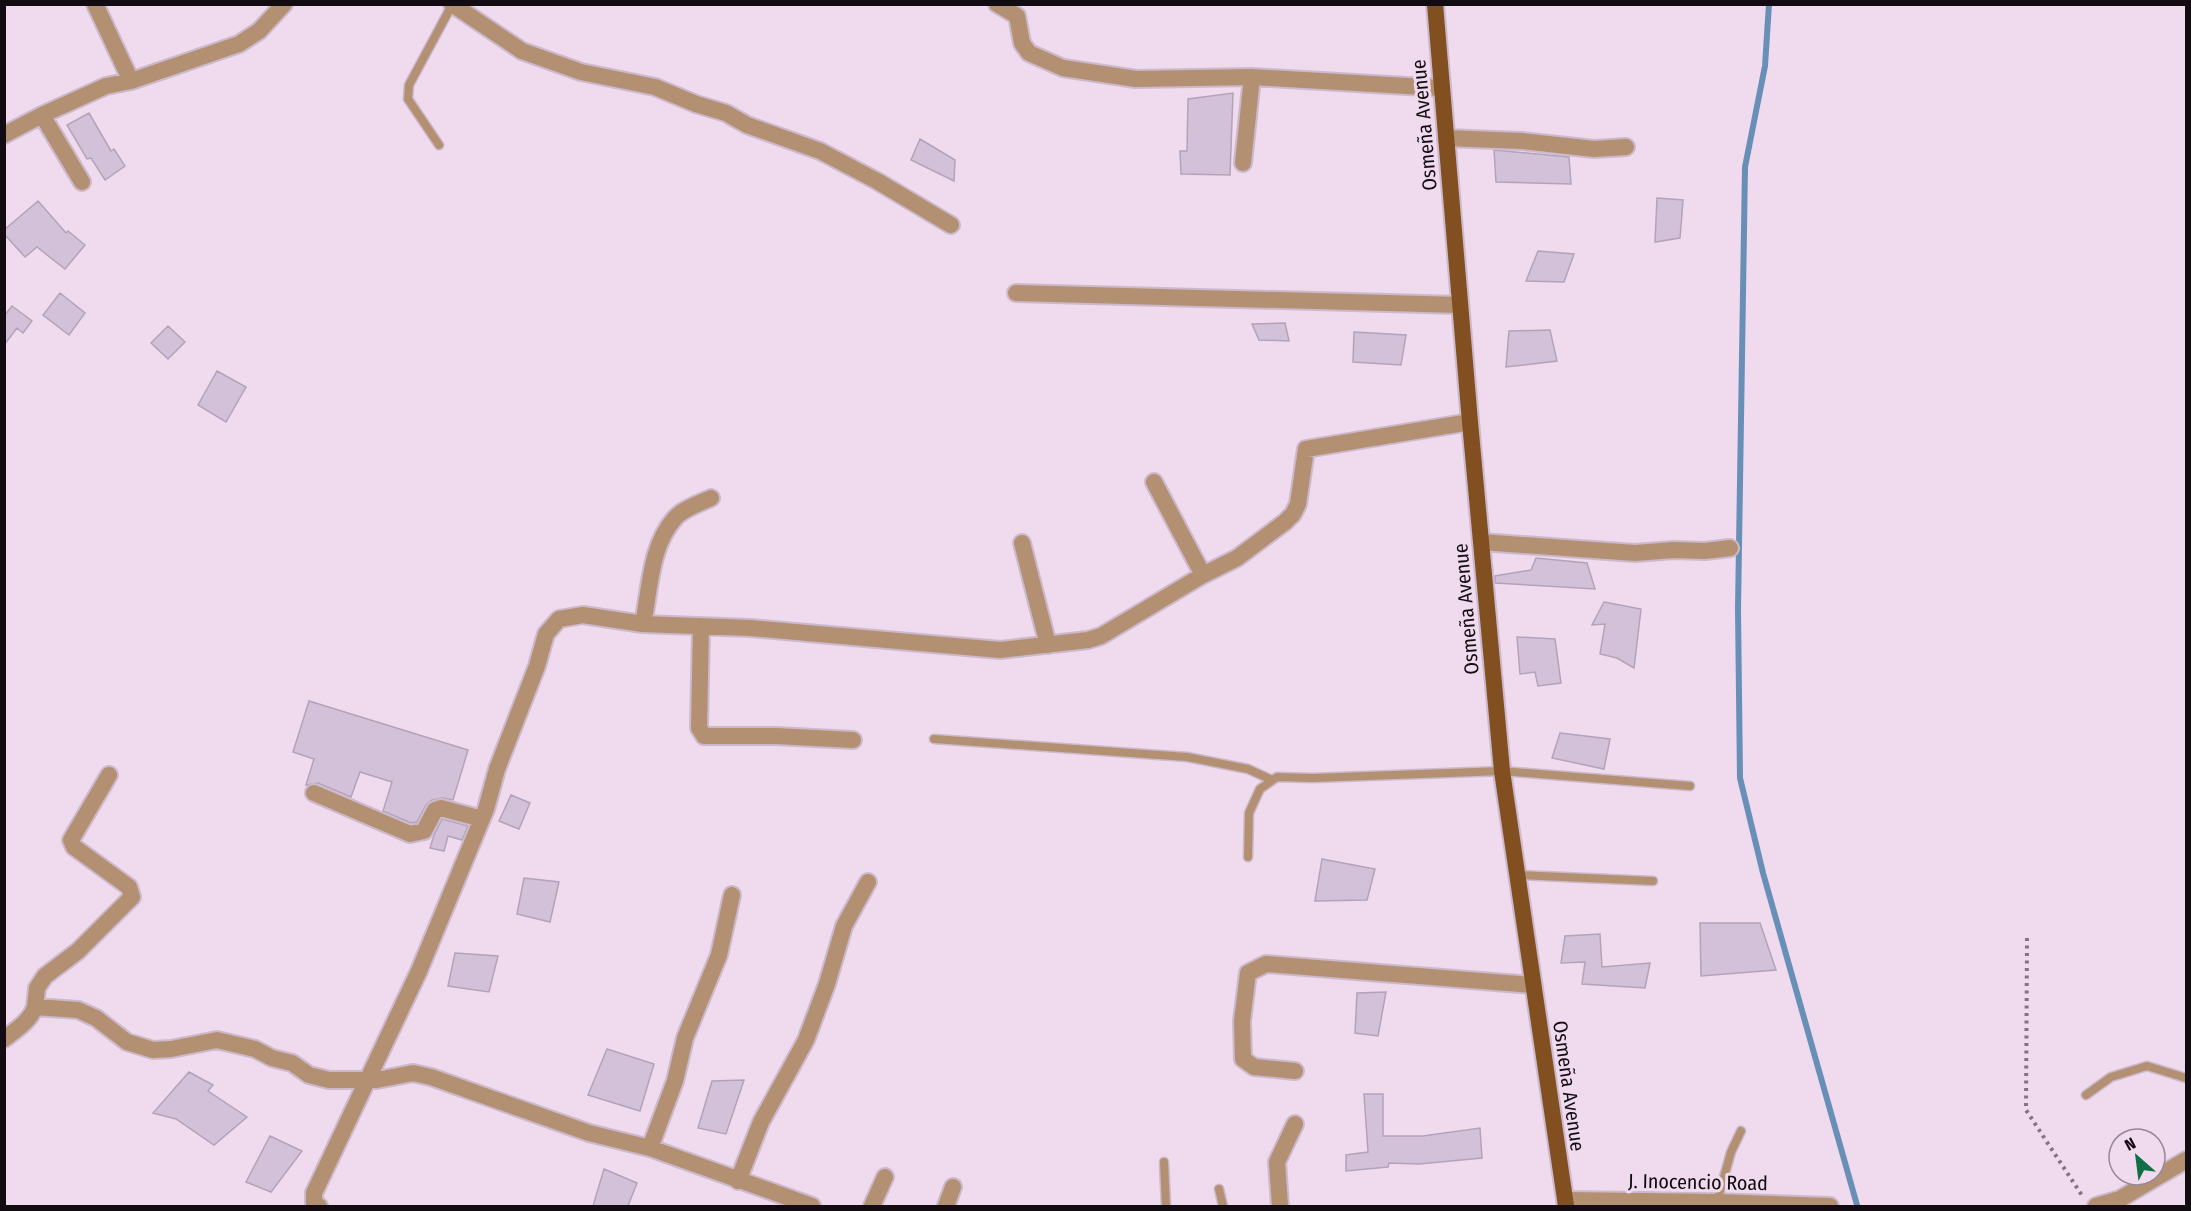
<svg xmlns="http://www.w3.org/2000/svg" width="2191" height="1211" font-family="'Fira Sans Condensed',sans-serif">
  <rect width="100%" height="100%" fill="#efdaee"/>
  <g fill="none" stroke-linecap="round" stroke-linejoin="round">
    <path stroke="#6890b7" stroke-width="6" d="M1769,4l-4,62 -20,101 -7,442 2,169 23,95 94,332"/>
  </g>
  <path fill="#d2c1d8" stroke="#b3a3b9" stroke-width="1.5" d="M1233,93l-3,82 -49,-1 -1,-23h7l1,-52z
    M89,113l22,38 3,-2 11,17 -20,14 -14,-22 -4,1 -20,-34z
    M920,139l35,21 -1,21 -43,-21z
    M1494,150l75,7 2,27 -75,-2z
    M1657,198l26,2 -3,38 -25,4z
    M38,201l28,32 2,-2 17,14 -20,24 -28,-22 -12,10 -21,-23v-4z
    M1538,251l36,3 -10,28 -38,-1z
    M60,293l25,20 -16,22 -26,-20z
    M12,306l20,15 -9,12 -6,-5 -13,17v-29z
    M1285,323l4,18 -30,-1 -7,-16z
    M168,326l17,16 -17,17 -17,-16z
    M1550,330l7,31 -51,6 3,-36z
    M1354,332l52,3 -5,30 -48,-3z
    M217,371l29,16 -20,35 -28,-17z
    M1536,558l51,5 8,26 -100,-6v-7l36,-6z
    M1604,602l37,7 -7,59 -17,-10 -17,-4 5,-30 -13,1z
    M1517,637l38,2 6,44 -23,3 -3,-14 -15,2z
    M309,701l159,49 -15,50 -10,-2 -11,2 -6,5 -9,17 -6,1 -28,-12 9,-29 -32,-10 -9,25 -33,-14 -12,2 8,-26 -21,-7z
    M1560,733l50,6 -6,30 -52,-11z
    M511,795l19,8 -11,26 -20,-8z
    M442,819l26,7 -6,14 -14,-4 -4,15 -14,-3 4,-13z
    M1322,859l53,10 -8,31 -52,1z
    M524,878l35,4 -9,40 -33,-8z
    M1700,923h60l16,47 -75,6z
    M1600,934l2,33 48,-4 -5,25 -63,-4 3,-22 -24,1 4,-27z
    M455,953l43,3 -9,36 -41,-6z
    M1386,992l-8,44 -23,-3 2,-40z
    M607,1049l47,15 -14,47 -52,-16z
    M189,1072l24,13 -5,6 39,26 -33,28 -38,-26 -23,-6z
    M744,1080l-18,54 -28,-6 14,-47z
    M1364,1094h19v42h40l57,-8 2,30 -63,6 -30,-1 -1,4 -42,4v-16l22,-3z
    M270,1136l32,15 -31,41 -25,-10z
    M604,1169l33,14 -9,23h-35z"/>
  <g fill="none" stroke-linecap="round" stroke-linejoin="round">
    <defs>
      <path id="service" d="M439,145l-31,-46 1,-14 43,-80
        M934,739l253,18 61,12 24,11
        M1248,857l1,-44 11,-24 17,-12 36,1 189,-7 188,15
        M1517,875l136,6
        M2086,1095l25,-18 36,-11 39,12
        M1164,1162l2,44
        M1219,1189l4,17
        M1717,1202l14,-50 10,-21"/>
      <path id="minor" d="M95,4l36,77
        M452,4l70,47 59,21 74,15 41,17 30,9 21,12 73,26 57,30 74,44
        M997,4l20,12 5,27 7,10 34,15 73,11 116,-2 190,11
        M42,115l40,67
        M4,135l38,-20 64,-29 25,-5 108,-37 20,-13 25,-27
        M1446,138l76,3 72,8 32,-2
        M1243,163l9,-86
        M1016,293l444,12
        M1154,482l49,93
        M1481,542l154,11 39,-3 31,1 25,-3
        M1022,543l26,102
        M643,624c7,-35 7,-78 32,-106 8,-9 25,-15 36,-20
        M701,626l-2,102 5,8h72l77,4
        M314,793l96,41 14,-3 11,-21 6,-2 41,11
        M35,1007l2,-19 8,-12 33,-25 54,-54 -3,-10 -55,-40 -3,-7 38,-65
        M4,1039c12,-9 26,-18 31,-32l43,3 18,8 31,24 26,8 18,-1 46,-9 38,9 17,9 20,5 17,12 20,5h48l36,-7 18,4 158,56 61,15 162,58
        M1295,1071l-41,-4 -11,-8 -1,-38 6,-48 18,-9 267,21
        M650,1148l25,-67 10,-43 34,-83 13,-60
        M738,1181l23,-59 45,-82 21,-56 17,-58 24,-44
        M1565,1200l152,2 113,4
        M319,1206l-5,-3v-10l105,-222 67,-162 11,-40 40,-103 9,-32 13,-15 24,-4 60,9 107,4 250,22 88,-10 13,-4 102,-61 34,-17 48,-36 8,-8 5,-10 8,-55 164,-27
        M872,1206l13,-29
        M946,1206l7,-19
        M1280,1206l-3,-44 18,-38
        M2096,1206l24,-7 66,-39"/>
      <path id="primary" d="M1435,4l35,418 32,349 64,435"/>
    </defs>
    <use href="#service" stroke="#ccb9cb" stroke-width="11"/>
    <use href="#minor" stroke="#ccb9cb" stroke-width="20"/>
    <use href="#primary" stroke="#ccb9cb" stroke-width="20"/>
    <path stroke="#827481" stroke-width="4" stroke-dasharray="3 4.5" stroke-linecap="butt" d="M2027,938l-1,172 57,87"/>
    <use href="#service" stroke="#b49073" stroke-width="8"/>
    <use href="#minor" stroke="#b49073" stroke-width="16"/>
    <use href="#primary" stroke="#814f20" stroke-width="16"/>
  </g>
  <g text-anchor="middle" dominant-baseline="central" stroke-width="6" stroke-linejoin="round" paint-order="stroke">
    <g font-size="20" fill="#120b11" stroke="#efdaee">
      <text transform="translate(1424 125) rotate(-95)">Osmeña Avenue</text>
      <text transform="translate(1466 609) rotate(-95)">Osmeña Avenue</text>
      <text transform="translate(1569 1086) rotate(82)">Osmeña Avenue</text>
      <text transform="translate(1698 1182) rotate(1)">J. Inocencio Road</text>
    </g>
  </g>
  <rect width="2191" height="1211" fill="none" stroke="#120b11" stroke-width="12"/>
  <g transform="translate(2137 1157) rotate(332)"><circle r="28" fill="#efdaee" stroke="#978796" stroke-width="1.5"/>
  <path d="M0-4.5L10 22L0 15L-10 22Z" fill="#106f44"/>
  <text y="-9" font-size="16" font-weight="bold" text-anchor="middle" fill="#120b11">N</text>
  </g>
</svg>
